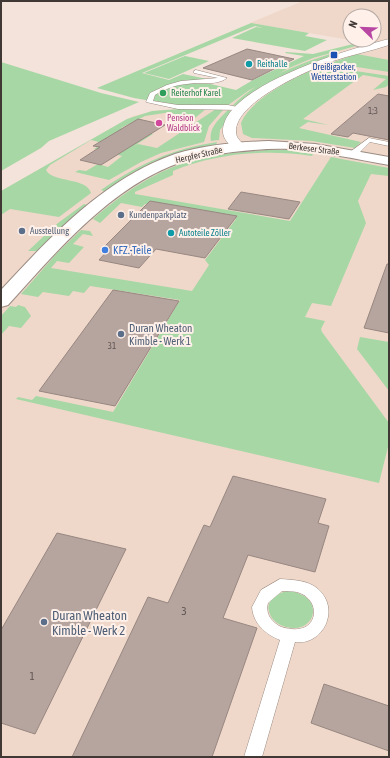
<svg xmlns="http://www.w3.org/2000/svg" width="390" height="758" font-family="'Asap Condensed',sans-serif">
  <rect width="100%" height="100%" fill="#f4e3da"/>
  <path fill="#efd8ca" d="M303,1h86v756h-388v-566l132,-75 27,-6 67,-4 21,-15 41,-23 24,-10 54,-15 -15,-3h22v-24h-24v24l-100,-17z"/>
  <path fill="#a7d7a5" d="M251,23l58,10 -4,3 22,4 -22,11 -73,-13 24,-11 7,1 -8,-2 -113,47 27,7 14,-6 24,5 -5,3 34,8 17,-10 51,-24 -19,-3 1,-1 27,2 40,-10h10l-50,14 -24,10 -41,23 -21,15h-47l-46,-8 -37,-10z
    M330,54l2,1 -4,2 1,1 -89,47 -8,1c25,-26 64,-41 98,-52z
    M357,54l32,6v12l-58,-9z
    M185,56l24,5 -40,18 -25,-6z
    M1,62l100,31 38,9 -90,39 -8,7 -40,23z
    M322,66l67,10v8l-3,3 -13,3 13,-11 -23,-4 -60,44 26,6 -21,-3 -9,6 62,14 -6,6 -43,-7 -60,-3 -9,-4 -2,-11c10,-25 56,-47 81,-57z
    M180,109h26l-11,9 -21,-4 -3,-2 -26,4 -24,12 32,6 -19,12 4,-2 19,4 59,-39 7,1 -14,16 -5,16 -43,11 -20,9 -32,18 -34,-8 4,-2 7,1 12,-7 10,3 14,-11 -28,-7 9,-6 -12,-3 -41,25 -4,5c6,13 41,7 45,23l-32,24 -49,-8 -9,6v-24l126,-72 25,-8z
    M228,110l6,2 -14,18 -1,10 -8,1c-3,-13 9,-23 17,-31z
    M217,142l-1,3 -108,48 -7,-3c38,-26 70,-41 116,-48z
    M266,150h21l26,4 -1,2c-46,-7 -95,-3 -139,15v4l-38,17v2l155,27 41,-64 58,11v8l-18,-2 -13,27 8,22 -35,83 -19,-3 -7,14 20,4 -4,8 1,3 67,91v20l-10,40 -363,-84 2,-2 14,3 4,-4 77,16 67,-112 -90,-14 -6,7 -11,-2 -4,5 -26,-4 -5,5 -17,-3 37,-42 23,-22 9,1 3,5 -10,-2 -10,10 11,3 -15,16 -12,-2 -6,7 141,23 17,-26 -4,-5 31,-41 -91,-15 -3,3 -21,-4 -21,20 -7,-4c28,-25 64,-49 100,-59 23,-7 49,-7 73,-10z
    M84,204l6,2 -51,45h-11l30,-28z
    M18,305l7,2 6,9 -10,12 -12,-2 -8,9v-19l9,-10 6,1z
    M360,337l29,5v49l-32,-42z
    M287,591c41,3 29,47 -4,35 -5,-2 -11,-6 -13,-12 -6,-13 6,-20 17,-23z"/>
  <path fill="#b6a49f" stroke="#988781" d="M247,49l47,10 -42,21 -49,-12z
    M378,94l11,2v44l-36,-7 -5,4 -17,-3z
    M138,119l27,6 -64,40 -21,-5 20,-13 -7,-1z
    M241,192l59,10 -11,17 -61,-10z
    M150,201l47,8 40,7 -32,42 -49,-9 -17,19 -40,-8 11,-12 -6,-1z
    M387,264h2v69l-25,-5z
    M113,290l66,11 -64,105 -76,-15z
    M233,476l93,23 -8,24 11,3 -14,46 -67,-17 -25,63 34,10 -45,129h-140l76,-160 20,6 36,-78 6,2z
    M57,533l69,16 -91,185 -34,-11v-93z
    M324,684l65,22v45l-78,-28z"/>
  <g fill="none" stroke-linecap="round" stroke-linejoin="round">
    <defs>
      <path id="lane" d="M196,70l31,8c-10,8 -27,4 -40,6 -12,1 -22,5 -32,11l-2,6 25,4h50l14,3v2l-64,-1 -32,-7 4,-9 17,-8 14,-4 37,-3 -24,-5v-2z
        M369,138l20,4v4l-19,-4 -14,14h-6v-4z
        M280,579c13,1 28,1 38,10 23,20 5,57 -23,53l-33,115h-18l36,-117c-15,-6 -27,-17 -28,-33l9,-17zM282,591c5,0 10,0 15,1 25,7 22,41 -6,37 -7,-1 -12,-2 -17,-7 -6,-5 -8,-12 -6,-19z"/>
      <path id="street" d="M389,39v6c-18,6 -38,10 -56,16 -24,9 -99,41 -97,71 0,7 6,10 10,15l-2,3h-10c-4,-5 -11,-11 -11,-18 -2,-46 130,-84 166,-93z"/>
      <path id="secondary" d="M269,141l46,3 74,13v8c-33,-6 -66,-13 -99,-16 -19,-1 -38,1 -57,3 -14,2 -29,3 -42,7 -76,22 -132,90 -183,146l-7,2v-17c50,-54 103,-111 174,-136 29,-9 63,-12 94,-13z"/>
    </defs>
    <use href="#lane" stroke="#9b8c83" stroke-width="1"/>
    <use href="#street" stroke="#9b8c83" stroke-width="1"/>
    <use href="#secondary" stroke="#9b8c83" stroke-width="2"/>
    <use href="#lane" fill="#fff" fill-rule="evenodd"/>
    <use href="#street" fill="#fff" fill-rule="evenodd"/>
    <use href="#secondary" fill="#fff" fill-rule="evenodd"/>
  </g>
  <rect fill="#1a4fb4" stroke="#fff1ea" stroke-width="1.5" x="330" y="51" width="8" height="8" rx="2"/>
  <g fill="#0f9aa8" stroke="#fff1ea" stroke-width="1.5">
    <circle cx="249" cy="64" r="4"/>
    <circle cx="171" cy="233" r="4"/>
  </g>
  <circle fill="#2e9e5b" stroke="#fff1ea" stroke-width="1.5" cx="163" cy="93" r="4"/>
  <circle fill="#d1479c" stroke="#fff1ea" stroke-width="1.5" cx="159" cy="123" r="4"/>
  <g fill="#5c6f8a" stroke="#fff1ea" stroke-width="1.5">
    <circle cx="121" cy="215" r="4"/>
    <circle cx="22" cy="231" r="4"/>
    <circle cx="121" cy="334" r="4"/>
    <circle cx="44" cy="622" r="4"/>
  </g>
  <circle fill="#3f7fe0" stroke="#fff1ea" stroke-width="1.5" cx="105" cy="250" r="4"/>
  <g text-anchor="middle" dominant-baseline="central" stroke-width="4" stroke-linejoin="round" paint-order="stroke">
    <g font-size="9" fill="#0d838f" stroke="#fff1ea" text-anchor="start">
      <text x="257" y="64">Reithalle</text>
      <text x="179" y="233">Autoteile Zöller</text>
    </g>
    <g font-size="9" fill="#164399" stroke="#fff1ea">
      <text x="334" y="67">Dreißigacker,<tspan x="334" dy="10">Wetterstation</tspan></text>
    </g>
    <g font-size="9" fill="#27864d" stroke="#fff1ea" text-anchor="start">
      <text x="171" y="93">Reiterhof Karel</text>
    </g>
    <g font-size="9" fill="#5d5350">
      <text x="373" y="111">1;3</text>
      <text x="112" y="346">31</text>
    </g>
    <g font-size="9" fill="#b23c85" stroke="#fff1ea" text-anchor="start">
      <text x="167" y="118">Pension<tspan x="167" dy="10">Waldblick</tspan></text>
    </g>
    <g font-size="9" fill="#3f3835" stroke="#fff1ea">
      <text transform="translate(314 149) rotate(7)">Berkeser Straße</text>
      <text transform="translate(199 155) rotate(-13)">Herpfer Straße</text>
    </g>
    <g font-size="9" fill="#4e5e75" stroke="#fff1ea" text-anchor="start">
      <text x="129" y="215">Kundenparkplatz</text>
      <text x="30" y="231">Ausstellung</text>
    </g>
    <g font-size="11" fill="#366cbe" stroke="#fff1ea" text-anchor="start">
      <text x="113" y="250">KFZ.-Teile</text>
    </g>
    <g font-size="11" fill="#4e5e75" stroke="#fff1ea" text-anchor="start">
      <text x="129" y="328">Duran Wheaton<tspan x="129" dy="13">Kimble - Werk 1</tspan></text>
    </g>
    <g font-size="11" fill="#5d5350">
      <text x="184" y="611">3</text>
      <text x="32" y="676">1</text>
    </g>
    <g font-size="13" fill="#4e5e75" stroke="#fff1ea" text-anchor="start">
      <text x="52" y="615">Duran Wheaton<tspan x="52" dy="15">Kimble - Werk 2</tspan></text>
    </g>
  </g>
  <rect width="390" height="758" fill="none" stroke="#3f3835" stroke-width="4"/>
  <g transform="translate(362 28) rotate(293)"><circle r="19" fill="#fff1ea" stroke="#b2a7a2"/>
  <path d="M0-3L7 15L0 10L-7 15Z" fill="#b847a3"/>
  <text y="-6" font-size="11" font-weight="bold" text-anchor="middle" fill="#3f3835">N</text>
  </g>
</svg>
